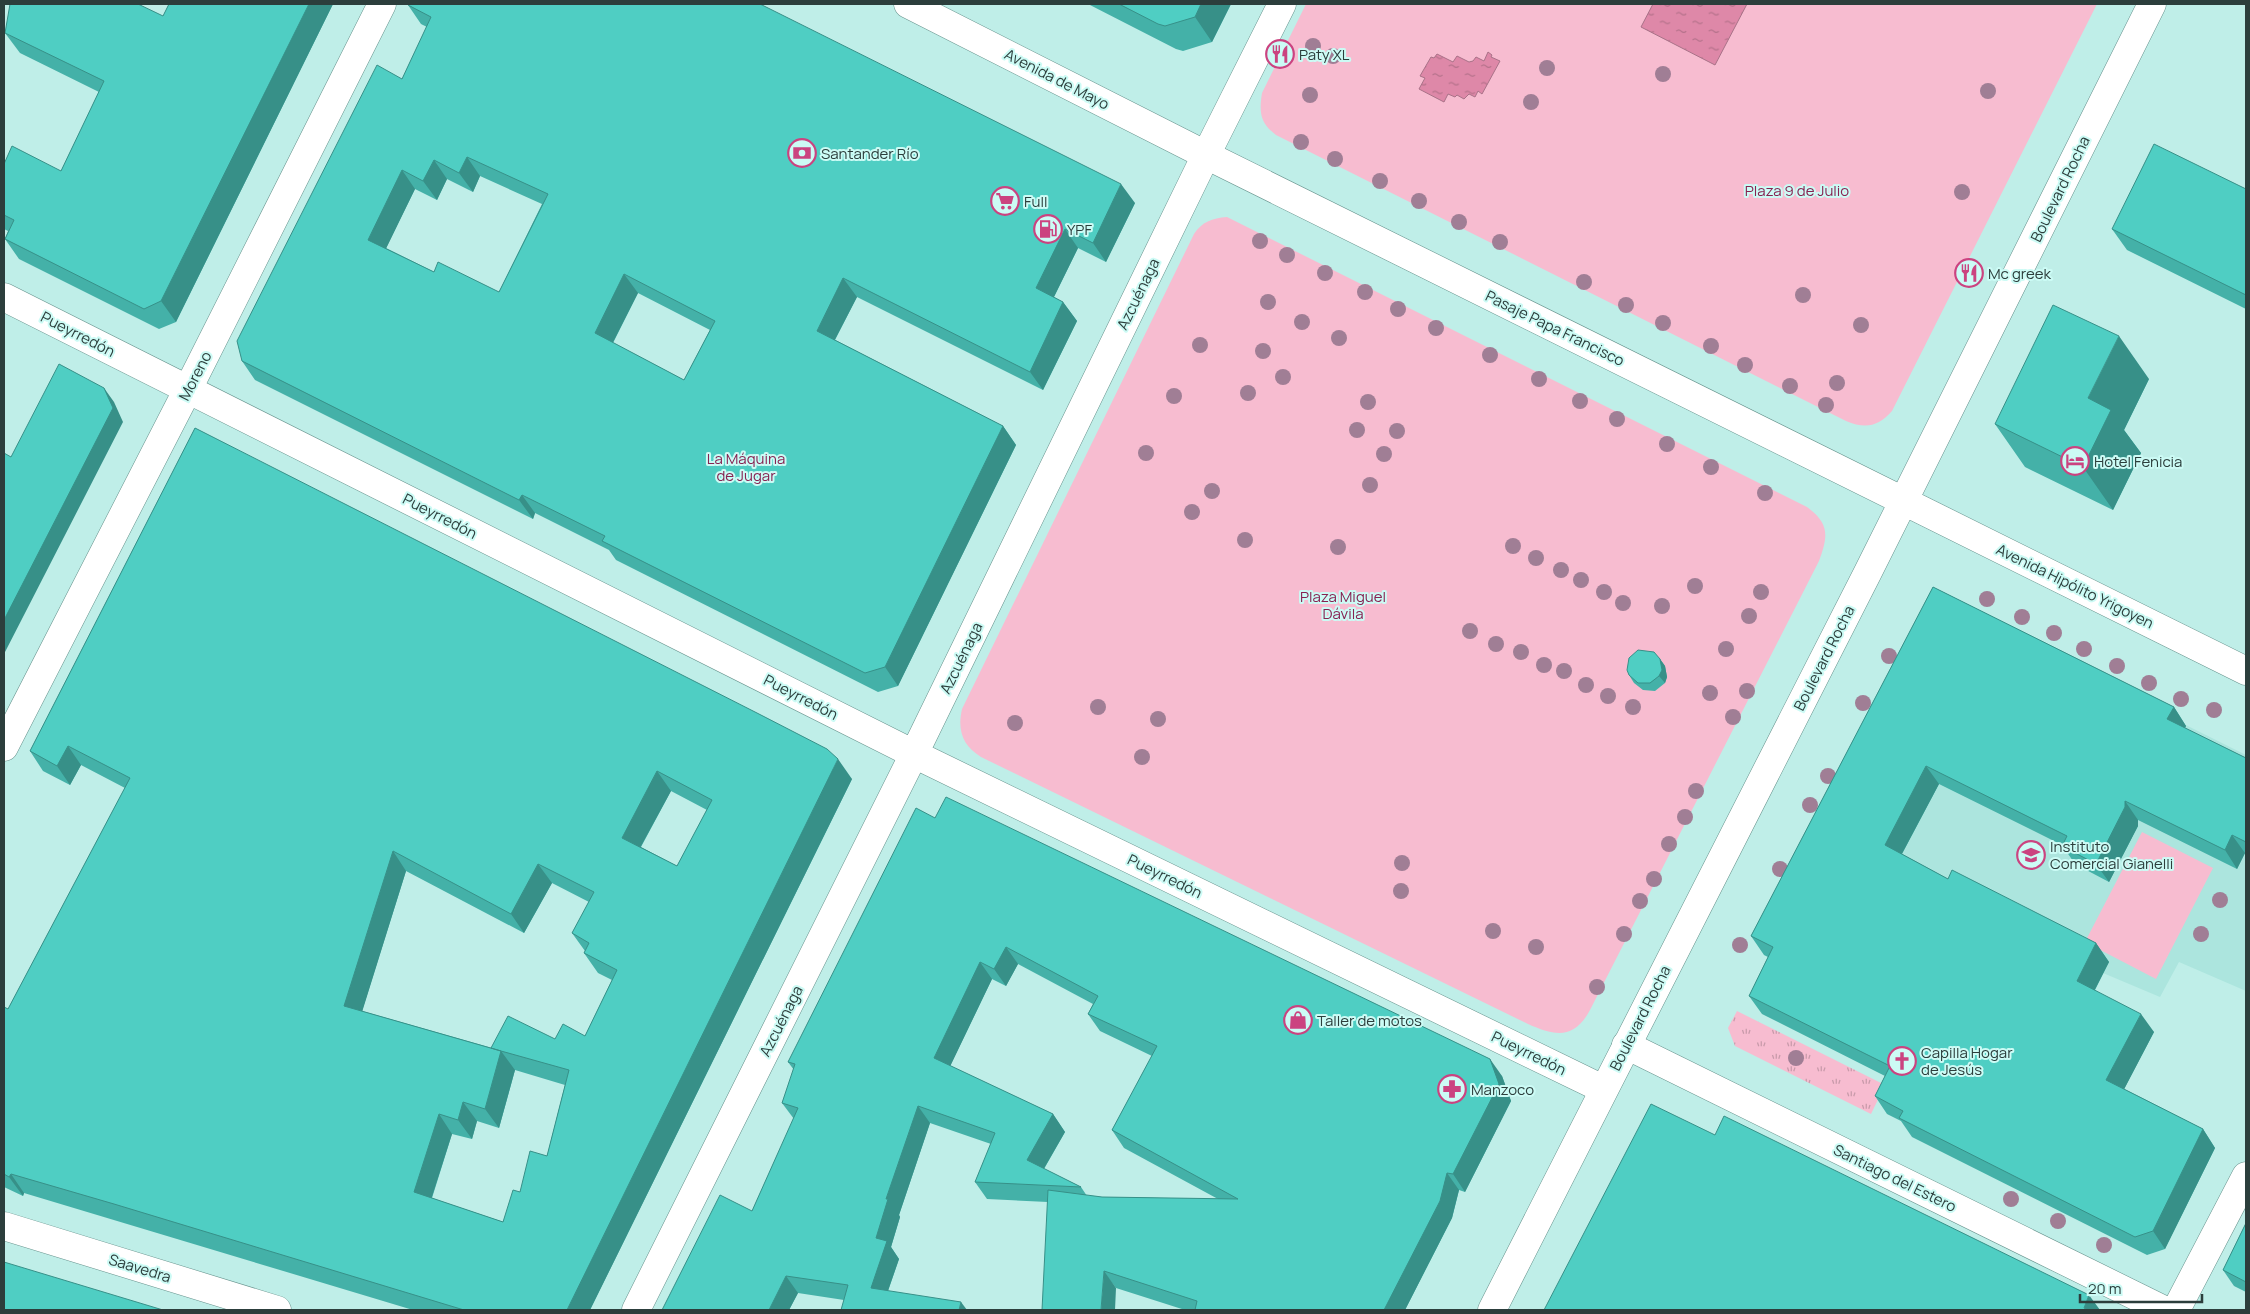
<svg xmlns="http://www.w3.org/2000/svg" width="2250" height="1314" font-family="Manrope,sans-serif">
  <defs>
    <pattern id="grass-tufts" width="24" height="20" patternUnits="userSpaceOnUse" patternTransform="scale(1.25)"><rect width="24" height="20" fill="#f7bcd0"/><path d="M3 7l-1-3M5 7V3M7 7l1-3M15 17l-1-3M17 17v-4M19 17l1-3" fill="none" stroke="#c89aaa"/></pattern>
    <pattern id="water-ripples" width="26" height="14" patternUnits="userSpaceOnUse" patternTransform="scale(1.25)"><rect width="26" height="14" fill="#de88a8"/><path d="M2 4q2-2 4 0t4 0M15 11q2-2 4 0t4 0" fill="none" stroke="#b4718a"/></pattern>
  </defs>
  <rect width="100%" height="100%" fill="#bfeee8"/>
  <path fill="#ace5de" d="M1945,605l301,150v236l-67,-29 -19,35 -57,-24 -32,64 -143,-1 -164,-81z"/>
  <path fill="url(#grass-tufts)" d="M1737,1011l148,74 -14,29 -136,-68 -7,-18z"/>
  <path fill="#f7bcd0" d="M1306,4h791l-205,407c-14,16 -27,18 -46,10l-570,-286c-16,-12 -17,-23 -14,-42z
    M1227,217l580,290c23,17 21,29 12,54l-229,449c-16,30 -35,26 -62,14l-547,-267c-18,-11 -24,-26 -19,-48l232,-475c8,-12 18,-16 33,-17z
    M2142,832l71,36 -57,111 -71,-37z"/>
  <path fill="url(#water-ripples)" stroke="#a97288" d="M1653,4h94l-32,61 -74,-38z
    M1488,52l4,3 -1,2 9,4 -18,33 -4,-3 -3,6 -6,-3 -5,5 -7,-4 -2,2 -7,-3 -4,8 -25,-13 6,-11 -5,-2 11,-19 3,1 3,-4 16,8 4,-6 12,6 4,-1 3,-4 8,4z"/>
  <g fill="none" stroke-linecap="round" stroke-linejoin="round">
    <defs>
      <path id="minor" d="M4,297l910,457 689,335
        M4,747l184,-358 194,-385
        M1626,1045l538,265
        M4,1226l273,84
        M636,1310l278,-556 292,-599 76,-151
        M2176,1310l70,-134"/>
      <path id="major" d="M908,4l298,151 1040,516
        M1492,1310l376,-738 284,-568"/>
    </defs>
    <use href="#minor" stroke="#67938d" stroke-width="29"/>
    <use href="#major" stroke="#67938d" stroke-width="29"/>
    <use href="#minor" stroke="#fff" stroke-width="28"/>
    <use href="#major" stroke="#fff" stroke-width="28"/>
  </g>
  <g fill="#a07e95">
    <circle cx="1313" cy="46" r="8"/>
    <circle cx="1333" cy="56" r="8"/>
    <circle cx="1547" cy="68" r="8"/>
    <circle cx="1663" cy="74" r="8"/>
    <circle cx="1988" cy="91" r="8"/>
    <circle cx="1310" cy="95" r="8"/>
    <circle cx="1531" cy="102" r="8"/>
    <circle cx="1301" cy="142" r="8"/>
    <circle cx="1335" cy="159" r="8"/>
    <circle cx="1380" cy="181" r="8"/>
    <circle cx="1962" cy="192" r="8"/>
    <circle cx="1419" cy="201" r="8"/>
    <circle cx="1459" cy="222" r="8"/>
    <circle cx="1260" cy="241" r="8"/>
    <circle cx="1500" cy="242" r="8"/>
    <circle cx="1287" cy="255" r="8"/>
    <circle cx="1325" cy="273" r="8"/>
    <circle cx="1584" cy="282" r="8"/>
    <circle cx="1365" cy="292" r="8"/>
    <circle cx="1803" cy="295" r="8"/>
    <circle cx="1268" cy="302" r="8"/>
    <circle cx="1626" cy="305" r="8"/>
    <circle cx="1398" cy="309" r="8"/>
    <circle cx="1302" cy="322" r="8"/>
    <circle cx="1663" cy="323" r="8"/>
    <circle cx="1861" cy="325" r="8"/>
    <circle cx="1436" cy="328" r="8"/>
    <circle cx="1339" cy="338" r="8"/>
    <circle cx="1200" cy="345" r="8"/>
    <circle cx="1711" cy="346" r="8"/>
    <circle cx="1263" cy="351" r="8"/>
    <circle cx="1490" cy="355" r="8"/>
    <circle cx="1745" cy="365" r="8"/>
    <circle cx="1283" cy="377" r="8"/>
    <circle cx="1539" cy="379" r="8"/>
    <circle cx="1837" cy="383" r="8"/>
    <circle cx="1790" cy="386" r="8"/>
    <circle cx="1248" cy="393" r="8"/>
    <circle cx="1174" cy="396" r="8"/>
    <circle cx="1580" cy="401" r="8"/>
    <circle cx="1368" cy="402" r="8"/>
    <circle cx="1826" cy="405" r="8"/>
    <circle cx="1617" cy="419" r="8"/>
    <circle cx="1357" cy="430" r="8"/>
    <circle cx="1397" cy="431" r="8"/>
    <circle cx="1667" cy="444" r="8"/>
    <circle cx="1146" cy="453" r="8"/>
    <circle cx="1384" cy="454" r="8"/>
    <circle cx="1711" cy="467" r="8"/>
    <circle cx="1370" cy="485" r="8"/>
    <circle cx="1212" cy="491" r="8"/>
    <circle cx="1765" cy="493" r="8"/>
    <circle cx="1192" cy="512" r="8"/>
    <circle cx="1245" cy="540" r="8"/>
    <circle cx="1513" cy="546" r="8"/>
    <circle cx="1338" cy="547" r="8"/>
    <circle cx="1536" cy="558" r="8"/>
    <circle cx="1561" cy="570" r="8"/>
    <circle cx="1581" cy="580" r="8"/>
    <circle cx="1695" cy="586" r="8"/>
    <circle cx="1604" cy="592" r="8"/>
    <circle cx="1761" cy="592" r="8"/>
    <circle cx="1987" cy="599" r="8"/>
    <circle cx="1623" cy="603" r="8"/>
    <circle cx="1662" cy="606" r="8"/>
    <circle cx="1749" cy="616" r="8"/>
    <circle cx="2022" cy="617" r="8"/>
    <circle cx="1470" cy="631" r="8"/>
    <circle cx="2054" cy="633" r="8"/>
    <circle cx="1496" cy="644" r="8"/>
    <circle cx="1726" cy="649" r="8"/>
    <circle cx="2084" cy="649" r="8"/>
    <circle cx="1521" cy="652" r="8"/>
    <circle cx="1889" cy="656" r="8"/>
    <circle cx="1544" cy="665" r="8"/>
    <circle cx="2117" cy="666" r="8"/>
    <circle cx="1564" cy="671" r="8"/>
    <circle cx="2149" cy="683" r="8"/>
    <circle cx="1586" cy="685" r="8"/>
    <circle cx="1747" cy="691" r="8"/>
    <circle cx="1710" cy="693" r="8"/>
    <circle cx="1608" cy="696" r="8"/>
    <circle cx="2181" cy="699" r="8"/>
    <circle cx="1863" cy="703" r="8"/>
    <circle cx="1098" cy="707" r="8"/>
    <circle cx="1633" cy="707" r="8"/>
    <circle cx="2214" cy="710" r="8"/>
    <circle cx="1733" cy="717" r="8"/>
    <circle cx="1158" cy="719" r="8"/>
    <circle cx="1015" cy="723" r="8"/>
    <circle cx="1142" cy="757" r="8"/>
    <circle cx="1828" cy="776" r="8"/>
    <circle cx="1696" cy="791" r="8"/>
    <circle cx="1810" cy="805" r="8"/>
    <circle cx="1685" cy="817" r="8"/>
    <circle cx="1669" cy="844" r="8"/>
    <circle cx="1402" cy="863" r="8"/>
    <circle cx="1780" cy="869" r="8"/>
    <circle cx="1654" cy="879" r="8"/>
    <circle cx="1401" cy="891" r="8"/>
    <circle cx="2220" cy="900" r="8"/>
    <circle cx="1640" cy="901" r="8"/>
    <circle cx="1493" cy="931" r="8"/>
    <circle cx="1624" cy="934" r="8"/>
    <circle cx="2201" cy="934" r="8"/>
    <circle cx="1740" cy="945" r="8"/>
    <circle cx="1536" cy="947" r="8"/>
    <circle cx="1597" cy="987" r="8"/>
    <circle cx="1796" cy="1058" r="8"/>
    <circle cx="2011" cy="1199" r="8"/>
    <circle cx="2058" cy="1221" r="8"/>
    <circle cx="2104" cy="1245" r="8"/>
  </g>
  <path fill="#44b1a8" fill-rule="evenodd" d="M169,4h164l-157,318 -17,7 -140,-70 -14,-20 3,-8 -4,-2v-65l57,7 38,-79 -79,-39 -15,-20 158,-17z
    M1088,4h143l-19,38 -29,9 -7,-2z
    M408,5l727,198 -29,59 -28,-14 -24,49 9,5 14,19 -34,69 -186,-93 -22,43 168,86 13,19 -118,241 -20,6 -262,-132 -7,-10 -74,-37 -2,6 -278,-139 -13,-19 160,-282 25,-52 -6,-3zM480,176l62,28 -43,88 -65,-20 -48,-24 29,-59 22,11 10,-21 26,13zM638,293l72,37 -26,50 -71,-37z
    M2246,189v120l-119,-59 -15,-21z
    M2149,379l-25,51 17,23 -28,57 -88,-43 -30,-43z
    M195,428l657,351 -262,531h-177l-389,-117 -1,3 -19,-9v-180l4,2 117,-221 -44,-23 -11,20 -27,-14 -13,-20zM671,791l36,19 -30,56 -36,-19zM406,871l118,62 28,-50 37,19 -17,31 13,18 -1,2 14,20 14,7 -27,56 -93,12 -130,-37zM515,1070l50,15 -18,71 -27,36 -17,30 -71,-24 20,-64 20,5 5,-18 22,7z
    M1933,587l241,120 12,19 -1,2 61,30v95h-1l-8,16 -99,-49v6l-29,56 -34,-18 -13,-19 -123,-61 -37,70 46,25 148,64 13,19 -14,28 59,42 -30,57 79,40 12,19 -50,101 -18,6 -235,-118 -11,-16 -14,-7 -12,-18 10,-20 -123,-62 -13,-18 19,-39 -4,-2 -13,-19z
    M1660,659l5,7 2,11 -2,6 -10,8 -12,-1 -9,-7 -5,-8z
    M935,818l567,258 9,25 -46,91 -6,-2 -7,28 -47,92h-220l-69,-22 -68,-86 -61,-3 -12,-17 16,-38 -61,-21 -31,92 1,2 -9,30 8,12 -11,32 -44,9 -46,-7 -9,17h-127l90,-99 42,-92 -12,-16 12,-33 -6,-8zM1018,964l75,40 -5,10 12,17 52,25 -40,74 12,18 94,51 -116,-2 -15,-1 -6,-9 -37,-18 21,-37 -12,-18 -103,-48 42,-87 14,7z
    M2246,1223v69l-12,-6 -11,-16z"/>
  <path fill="#379088" d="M309,4h24l-157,318 -15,-21z
    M1201,4h30l-19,38 -17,-25z
    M467,157l13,19 -7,16 -14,-19z
    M434,160l13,19 -10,21 -14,-19z
    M402,170l13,19 -34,70 -13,-19z
    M1121,184l14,19 -29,59 -13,-19z
    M1065,229l13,19 -29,59 -13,-19z
    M624,274l14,19 -30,59 -13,-19z
    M843,278l14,19 -27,52 -13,-18z
    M1063,302l14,19 -34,69 -13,-18z
    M2119,336l30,43 -25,51 17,23 -28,57 -30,-43 5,-69z
    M104,388l10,14 9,20 -119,232v-34z
    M1003,426l13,19 -118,241 -13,-19z
    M522,495l13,18 -2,6 -14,-19z
    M1660,659l5,7 2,11 -2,6 -6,-7z
    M2174,707l12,19 -6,11 -13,-18z
    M68,746l13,19 -11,20 -13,-19z
    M838,759l14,20 -262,531h-23z
    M1926,766l13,18 -42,79 -12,-18z
    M657,771l14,20 -36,66 -13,-19z
    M2125,801l13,19v6l-29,56 -13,-18z
    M2232,835l13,18 -8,16 -12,-19z
    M393,851l13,20 -48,154 -14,-19z
    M538,864l14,19 -28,50 -13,-19z
    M2096,943l13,19 -19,37 -13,-18z
    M1006,947l12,17 -12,22 -12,-17z
    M980,962l12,17 -46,96 -12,-17z
    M2141,1014l13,18 -35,67 -13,-19z
    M501,1051l14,19 -16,58 -14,-19z
    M1490,1059l12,17 9,25 -46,91 -12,-18z
    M463,1102l14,19 -5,18 -14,-19z
    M918,1106l12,17 -31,92 1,2 -9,30 8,12 -16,46 -12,-17 5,-50 10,-39z
    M439,1114l13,20 -25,78 -13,-20z
    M1053,1114l12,18 -26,45 -12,-17z
    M2203,1129l12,19 -50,101 -12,-18z
    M1447,1173l12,17 -7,28 -47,92h-21z
    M11,1174l13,19 -1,3 -14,-19z
    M1104,1271l12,17 -1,22h-14z
    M786,1276l12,17 -9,17h-20z
    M2089,1295l11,15h-15l-1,-2z
    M961,1302l6,8h-8z"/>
  <path fill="#4fcec3" stroke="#379088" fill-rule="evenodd" d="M10,4h128l25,12 6,-12h140l-148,297 -17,8 -139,-70 9,-19 -10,-5v-51l8,-18 49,25 43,-90 -99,-48z
    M408,4h352l361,180 -28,59 -28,-14 -29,59 27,14 -33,70 -187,-94 -26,53 186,95 -118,241 -20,6 -263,-132 3,-5 -83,-41 -3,5 -277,-139 -5,-20 140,-276 25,14 29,-62 -23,-12zM467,157l81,37 -49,98 -61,-30 -4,10 -66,-32 34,-70 21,11 11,-21 25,13zM624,274l91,47 -31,59 -89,-47z
    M1119,4h82l-6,13 -30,9 -7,-2z
    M2154,144l92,45v106l-134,-66z
    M2053,305l66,31 -31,62 23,12 -28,57 -88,-43z
    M59,364l45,24 9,20 -109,212v-167l7,4z
    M195,428l562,285 70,36 11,10 -271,551h-103l-350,-106 -103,-30 -2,3 -5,-3v-167l4,2 122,-231 -62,-32 -11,20 -27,-15zM657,771l55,29 -35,66 -55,-28zM393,851l118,63 27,-50 56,28 -22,41 17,10 -5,10 33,17 -32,66 -22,-12 -8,15 -47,-23 -17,32 10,3 -157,-45zM501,1051l68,19 -22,86 -17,-5 -10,41 -7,-2 -10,32 -89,-30 25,-78 19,6 5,-18 22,7z
    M1933,587l241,120 -7,12 79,39v84l-14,-7 -7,15 -100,-49v6l-29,57 -34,-18 5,-10 -141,-70 -41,79 63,34 4,-9 144,73 -19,38 64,33 -35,66 97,49 -50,102 -18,6 -236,-119 4,-7 -28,-15 15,-30 -141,-70 24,-49 -22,-11z
    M1638,650l16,2 6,7 2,11 -3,6 -9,7h-12l-9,-8 -2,-5 2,-12z
    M946,797l544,262 9,25 -46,90 -6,-1 -7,28 -56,109h-189l2,-9 -93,-30 -3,39h-59l6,-120 54,7 136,2 -126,-69 45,-84 -69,-32 10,-18 -92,-49 -12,22 -14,-7 -46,96 119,56 -26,46 54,27 -106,-5 20,-49 -77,-27 -32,93h2l-12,39 11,3 -16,47 90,14 -2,8h-118l7,-25 -62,-9 -17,34h-107l58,-115 32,16 46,-103 -16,-5 13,-39 -7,-2 128,-254 19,10z
    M1651,1104l64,31 9,-19 365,179 -5,13 4,2h-544z
    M2246,1223v59l-23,-12z
    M4,1262l159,48h-159z"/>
  <defs>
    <symbol id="restaurant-ring" viewBox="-11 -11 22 22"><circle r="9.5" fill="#ccfbf5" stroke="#cb4380" stroke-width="1.5"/><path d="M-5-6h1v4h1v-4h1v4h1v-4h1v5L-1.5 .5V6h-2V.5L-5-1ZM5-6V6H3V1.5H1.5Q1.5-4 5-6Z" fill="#cb4380"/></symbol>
    <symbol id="bank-ring" viewBox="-11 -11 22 22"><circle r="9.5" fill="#ccfbf5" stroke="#cb4380" stroke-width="1.5"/><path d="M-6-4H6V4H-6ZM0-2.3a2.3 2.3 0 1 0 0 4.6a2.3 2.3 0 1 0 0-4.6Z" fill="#cb4380"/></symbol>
    <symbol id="supermarket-ring" viewBox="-11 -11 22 22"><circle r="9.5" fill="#ccfbf5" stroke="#cb4380" stroke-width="1.5"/><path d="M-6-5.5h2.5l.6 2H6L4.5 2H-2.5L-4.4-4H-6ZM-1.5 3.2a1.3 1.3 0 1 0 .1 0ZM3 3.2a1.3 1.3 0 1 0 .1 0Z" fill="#cb4380"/></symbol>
    <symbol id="fuel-ring" viewBox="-11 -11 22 22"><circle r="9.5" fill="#ccfbf5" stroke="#cb4380" stroke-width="1.5"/><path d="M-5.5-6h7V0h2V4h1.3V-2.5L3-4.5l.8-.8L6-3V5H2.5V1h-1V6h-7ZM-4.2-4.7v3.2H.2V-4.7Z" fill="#cb4380"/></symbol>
    <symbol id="hotel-ring" viewBox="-11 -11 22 22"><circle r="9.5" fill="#ccfbf5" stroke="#cb4380" stroke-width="1.5"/><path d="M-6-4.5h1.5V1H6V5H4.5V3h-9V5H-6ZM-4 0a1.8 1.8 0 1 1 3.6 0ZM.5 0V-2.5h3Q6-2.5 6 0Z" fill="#cb4380"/></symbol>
    <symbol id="school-ring" viewBox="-11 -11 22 22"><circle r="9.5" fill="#ccfbf5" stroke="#cb4380" stroke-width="1.5"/><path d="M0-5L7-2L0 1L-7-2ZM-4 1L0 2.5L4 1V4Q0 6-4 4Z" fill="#cb4380"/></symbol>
    <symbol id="shop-ring" viewBox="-11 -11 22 22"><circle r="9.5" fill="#ccfbf5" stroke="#cb4380" stroke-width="1.5"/><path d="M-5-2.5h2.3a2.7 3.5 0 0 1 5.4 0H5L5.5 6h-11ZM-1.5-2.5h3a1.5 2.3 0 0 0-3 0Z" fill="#cb4380"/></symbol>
    <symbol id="church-ring" viewBox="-11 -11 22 22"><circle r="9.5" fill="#ccfbf5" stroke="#cb4380" stroke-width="1.5"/><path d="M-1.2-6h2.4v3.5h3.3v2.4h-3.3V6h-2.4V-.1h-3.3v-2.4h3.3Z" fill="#cb4380"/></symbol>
    <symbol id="pharmacy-ring" viewBox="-11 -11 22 22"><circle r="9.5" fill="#ccfbf5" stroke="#cb4380" stroke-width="1.5"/><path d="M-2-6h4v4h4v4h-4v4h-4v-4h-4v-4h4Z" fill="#cb4380"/></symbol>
  </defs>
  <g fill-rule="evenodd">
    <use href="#restaurant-ring" x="1264" y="38" width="32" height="32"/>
    <use href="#bank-ring" x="786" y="137" width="32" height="32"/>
    <use href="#supermarket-ring" x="989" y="185" width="32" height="32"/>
    <use href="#fuel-ring" x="1032" y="213" width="32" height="32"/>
    <use href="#restaurant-ring" x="1953" y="257" width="32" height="32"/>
    <use href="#hotel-ring" x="2059" y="445" width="32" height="32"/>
    <use href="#school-ring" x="2015" y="839" width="32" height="32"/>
    <use href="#shop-ring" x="1282" y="1004" width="32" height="32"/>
    <use href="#church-ring" x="1886" y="1045" width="32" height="32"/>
    <use href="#pharmacy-ring" x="1436" y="1073" width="32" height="32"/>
  </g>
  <g text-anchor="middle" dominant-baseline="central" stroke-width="4" stroke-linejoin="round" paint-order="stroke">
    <g font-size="15" fill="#2c3e3c" stroke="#ccfbf5" text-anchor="start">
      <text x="1299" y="54">Paty XL</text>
      <text x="821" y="153">Santander Río</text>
      <text x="1024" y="201">Full</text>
      <text x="1067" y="229">YPF</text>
      <text x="1988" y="273">Mc greek</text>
      <text x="2094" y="461">Hotel Fenicia</text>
      <text x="2050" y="846">Instituto<tspan x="2050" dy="17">Comercial Gianelli</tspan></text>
      <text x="1317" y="1020">Taller de motos</text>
      <text x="1921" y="1052">Capilla Hogar<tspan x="1921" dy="17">de Jesús</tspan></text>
      <text x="1471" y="1089">Manzoco</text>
    </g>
    <g font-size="15" fill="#2c3e3c" stroke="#ccfbf5">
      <text transform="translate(1057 79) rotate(27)">Avenida de Mayo</text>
      <text transform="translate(2060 189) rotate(-64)">Boulevard Rocha</text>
      <text transform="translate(1138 294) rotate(-64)">Azcuénaga</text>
      <text transform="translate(1555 328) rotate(26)">Pasaje Papa Francisco</text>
      <text transform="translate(78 334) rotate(27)">Pueyrredón</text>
      <text transform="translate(195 376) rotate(-63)">Moreno</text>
      <text transform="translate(440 516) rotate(27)">Pueyrredón</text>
      <text transform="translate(2075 586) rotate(26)">Avenida Hipólito Yrigoyen</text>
      <text transform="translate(961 658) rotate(-64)">Azcuénaga</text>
      <text transform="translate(1824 658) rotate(-63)">Boulevard Rocha</text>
      <text transform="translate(801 697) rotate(27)">Pueyrredón</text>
      <text transform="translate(1165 876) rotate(26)">Pueyrredón</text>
      <text transform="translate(1640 1018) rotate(-63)">Boulevard Rocha</text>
      <text transform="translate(781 1021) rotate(-63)">Azcuénaga</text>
      <text transform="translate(1529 1053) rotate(26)">Pueyrredón</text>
      <text transform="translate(1895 1178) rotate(26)">Santiago del Estero</text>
      <text transform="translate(140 1268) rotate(17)">Saavedra</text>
    </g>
    <g font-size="15" fill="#872251" stroke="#ccfbf5">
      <text x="1797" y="190">Plaza 9 de Julio</text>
      <text x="746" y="458">La Máquina<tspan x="746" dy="17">de Jugar</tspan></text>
      <text x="1343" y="596">Plaza Miguel<tspan x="1343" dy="17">Dávila</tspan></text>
    </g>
  </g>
  <rect width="2250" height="1314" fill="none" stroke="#2c3e3c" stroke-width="10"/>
  <path d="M2080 1294v8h122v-8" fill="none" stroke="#2c3e3c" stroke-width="2.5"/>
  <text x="2088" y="1294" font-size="15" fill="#2c3e3c" stroke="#ccfbf5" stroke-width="4" paint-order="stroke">20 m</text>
</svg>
